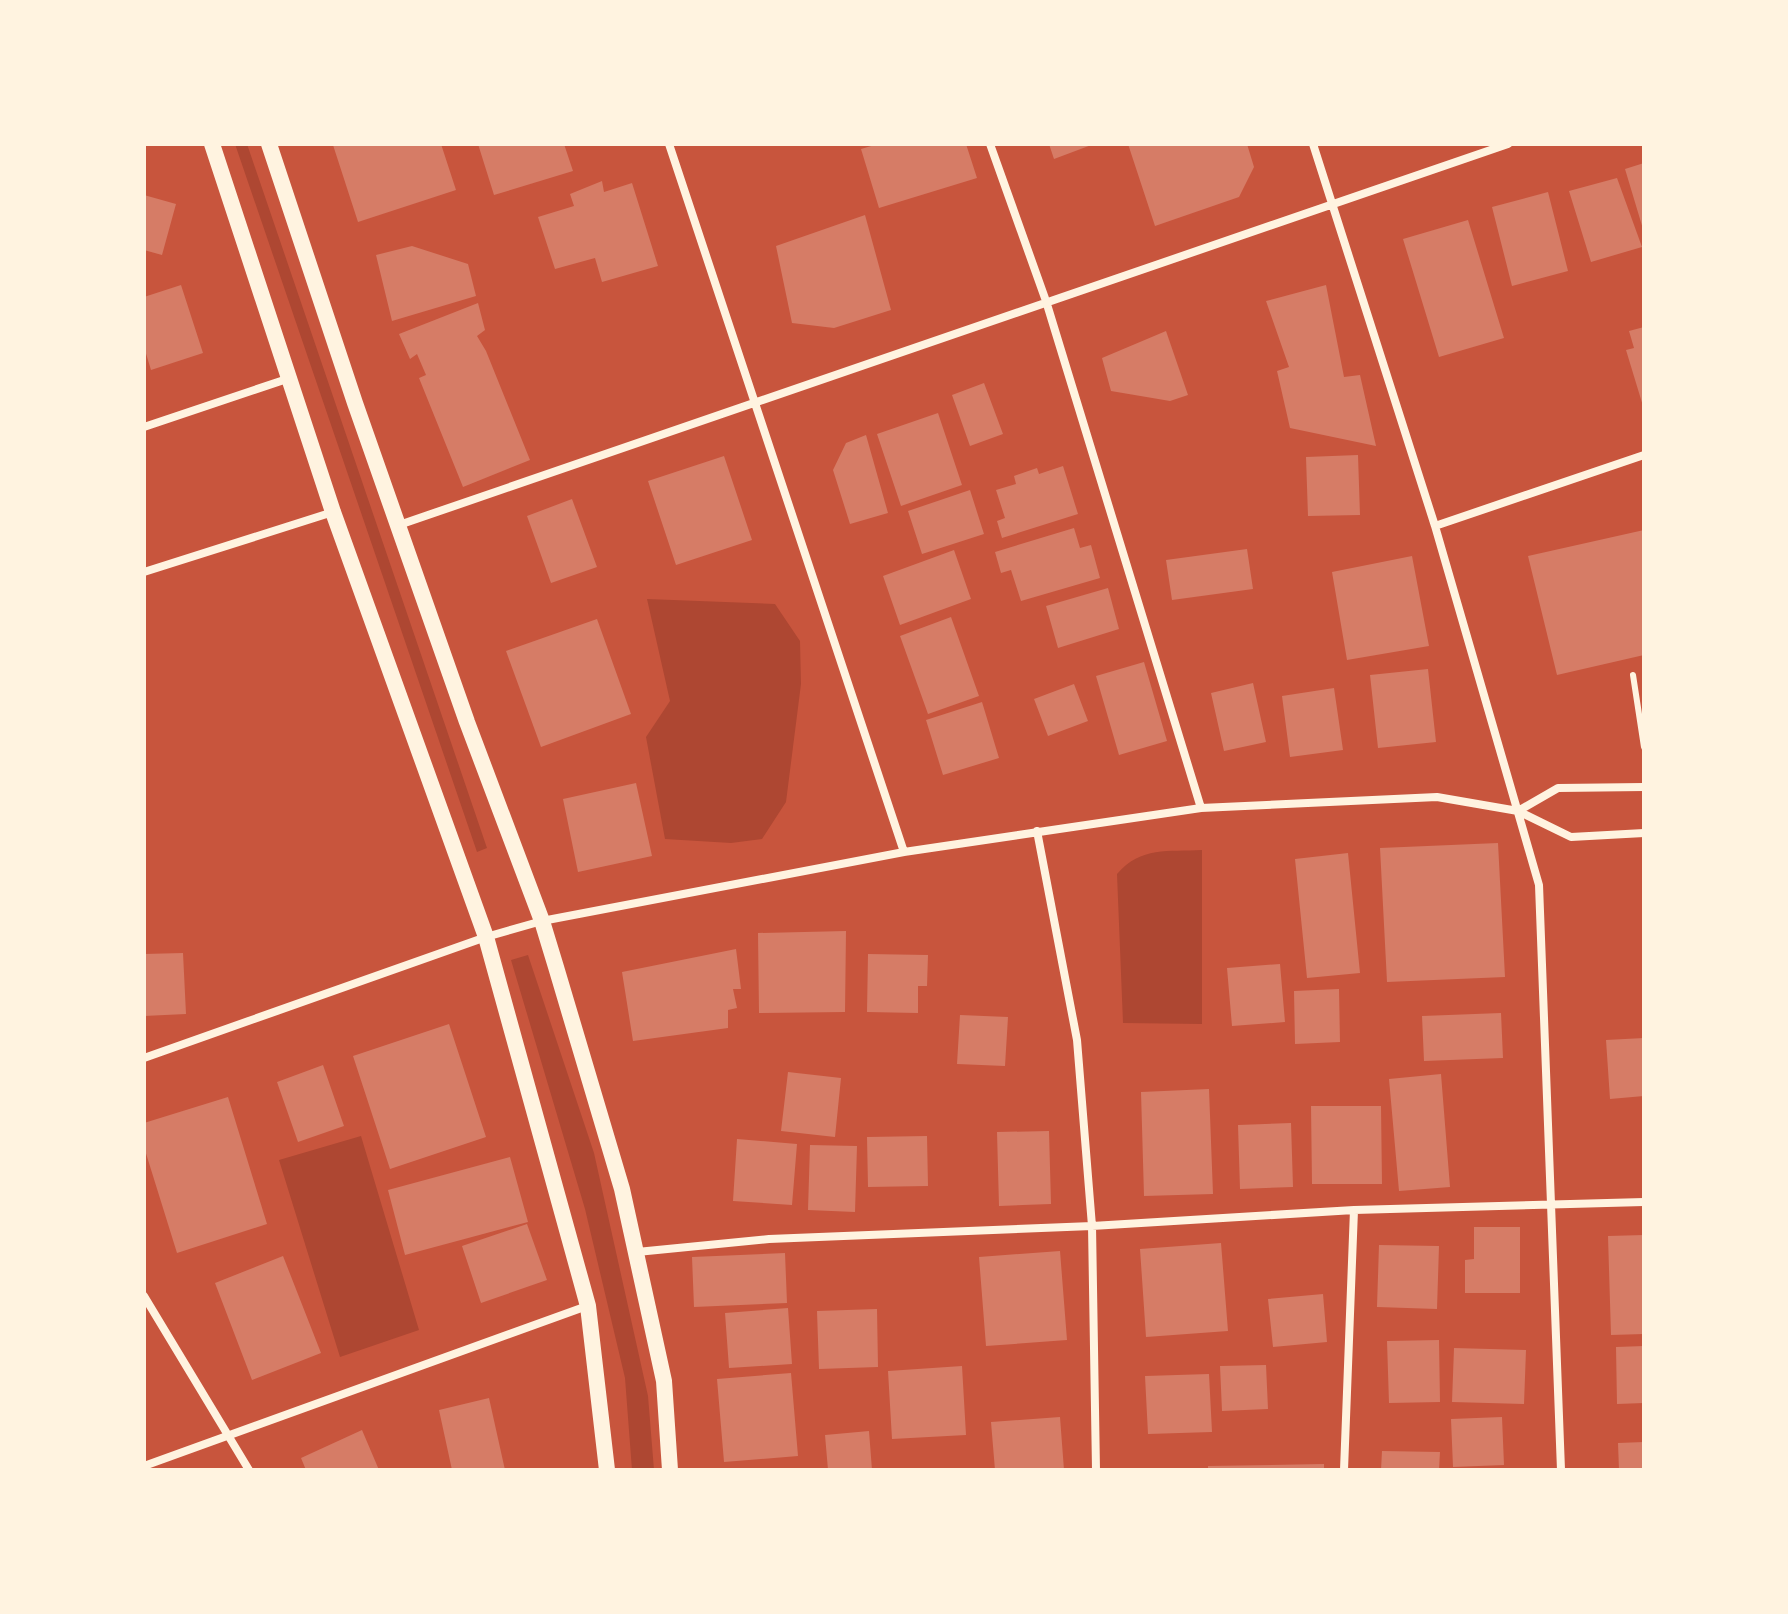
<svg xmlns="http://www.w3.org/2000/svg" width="1788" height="1614" font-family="'IBM Plex Serif',serif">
  <rect width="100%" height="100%" fill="#c8553d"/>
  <path fill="#ae4732" d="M235,144h12l240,704 -10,4z
    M647,599l128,5 25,37 1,43 -15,118 -24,37 -31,4 -66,-4 -19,-102 24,-36z
    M1202,850v174l-79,-1 -6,-149c24,-28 51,-22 85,-24z
    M528,955l66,198 54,243 6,74h-22l-7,-92 -40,-169 -74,-249z
    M361,1136l58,194 -79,27 -61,-197z"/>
  <path fill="#d67c66" d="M441,144l15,46 -98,32 -25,-77z
    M478,144h86l9,27 -79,24z
    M878,144h88l11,34 -98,30 -18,-59z
    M1049,144h45l-40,15z
    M1128,144h119l7,23 -15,30 -84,29z
    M1644,163v66h-1l-18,-60z
    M1617,178l25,69 -51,15 -22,-71z
    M602,181l2,11 28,-9 26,83 -56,16 -7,-24 -40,11 -17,-52 36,-11 -4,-12z
    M1548,192l20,79 -56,15 -20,-79z
    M144,195l32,9 -14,51 -18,-5z
    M865,215l26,95 -57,18 -42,-5 -16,-77z
    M1468,220l36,118 -65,19 -36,-118z
    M412,246l56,18 8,32 -84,25 -16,-66z
    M181,285l22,68 -52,17 -7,-23v-50z
    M1326,285l18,92 16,-2 16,71 -86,-18 -13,-57 12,-4 -23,-66z
    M478,303l7,27 -8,6 9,15 44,109 -67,27 -44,-109 7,-3 -9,-21 -7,5 -11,-25z
    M1644,327v79h-1l-17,-56 8,-2 -5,-17z
    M1166,331l22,64 -18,6 -59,-10 -9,-33z
    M984,383l19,51 -33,12 -18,-51z
    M938,413l24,72 -61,21 -24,-72z
    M866,435l22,78 -38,11 -17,-54 13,-27z
    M1358,455l2,60 -52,1 -2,-59z
    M724,456l28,84 -76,25 -28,-84z
    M1063,466l15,48 -76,24 -5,-17 8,-3 -9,-28 20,-6 -2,-8 23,-8 2,6z
    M970,490l14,44 -62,20 -14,-43z
    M572,499l25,68 -46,16 -24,-67z
    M1074,528l6,20 11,-3 9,33 -79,23 -10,-31 -10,3 -6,-21z
    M1644,530v125l-87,20 -29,-119z
    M1247,549l6,40 -81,11 -6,-40z
    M954,550l17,49 -71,26 -17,-49z
    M1412,556l17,90 -82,14 -15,-88z
    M1108,588l11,41 -61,19 -12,-42z
    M951,617l28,79 -51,18 -28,-78z
    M597,619l34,95 -90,33 -35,-96z
    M1144,662l23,79 -48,14 -23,-79z
    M1428,669l8,73 -58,6 -8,-73z
    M1253,683l13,59 -42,9 -13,-58z
    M1074,684l14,37 -40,15 -14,-37z
    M1334,688l9,62 -53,7 -8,-61z
    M982,702l17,56 -56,17 -17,-55z
    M636,783l16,73 -74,16 -15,-73z
    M1498,843l7,134 -118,5 -7,-134z
    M1348,853l12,120 -53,5 -12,-119z
    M846,931l-1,81 -86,1 -1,-80z
    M736,949l5,40h-8l4,19 -9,2v18l-95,13 -11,-69z
    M183,953l3,61 -42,2v-62z
    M868,954l60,1 -1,31h-9v27l-51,-1z
    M1280,964l5,58 -53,4 -5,-58z
    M1339,989l1,53 -45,2 -1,-53z
    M1501,1013l2,45 -79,3 -2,-45z
    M960,1015l48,2 -3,49 -48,-2z
    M449,1024l37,113 -96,32 -37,-113z
    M1644,1038v58l-34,3 -4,-59z
    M323,1065l21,61 -46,16 -21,-60z
    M788,1072l53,6 -6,59 -54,-6z
    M1441,1074l9,113 -51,4 -10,-112z
    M1209,1089l4,105 -69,2 -3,-104z
    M228,1097l39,127 -90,29 -33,-106v-24z
    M1311,1106h70l1,78h-70z
    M1291,1123l2,64 -53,2 -2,-64z
    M1049,1131l2,73 -52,2 -2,-74z
    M927,1136l1,50 -60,1 -1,-50z
    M737,1139l60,5 -5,61 -59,-4z
    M810,1145l47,1 -2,66 -47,-2z
    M510,1157l18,65 -123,33 -17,-65z
    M527,1224l20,56 -66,23 -19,-57z
    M1474,1227h46v66h-55v-33l9,-1z
    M1644,1235v99l-33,1 -3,-99z
    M1221,1243l7,88 -82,6 -6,-88z
    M1379,1245l60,1 -2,63 -60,-2z
    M1060,1251l7,89 -81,6 -7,-89z
    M785,1253l2,50 -93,4 -2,-50z
    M283,1256l38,97 -69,27 -37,-97z
    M1323,1294l4,48 -54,5 -5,-48z
    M788,1308l4,56 -63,4 -4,-55z
    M877,1309l1,58 -59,2 -2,-58z
    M1439,1340l1,62 -51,1 -2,-62z
    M1644,1346v57l-27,1 -1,-57z
    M1454,1348l72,2 -2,54 -72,-2z
    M1266,1365l2,44 -46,2 -2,-45z
    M962,1366l4,69 -74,4 -4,-68z
    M791,1373l7,83 -74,6 -7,-83z
    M1209,1374l3,58 -64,2 -3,-58z
    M489,1398l16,72h-53l-13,-60z
    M1060,1417l4,53h-69l-4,-48z
    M1502,1417l2,48 -51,2 -2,-48z
    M362,1430l17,40h-73l-5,-12z
    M869,1431l3,39h-44l-3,-35z
    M1644,1442v28h-25l-1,-27z
    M1382,1451l58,1 -1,18h-58z
    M1324,1464v6h-116v-4z"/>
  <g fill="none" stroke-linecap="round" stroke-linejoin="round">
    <path stroke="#fff3e0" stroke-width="6" d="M1633,675l11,72"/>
    <path stroke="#fff3e0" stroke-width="8" d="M669,144l235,708
      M990,144l56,157 155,507
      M1313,144l122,382 104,359 22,585
      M144,427l143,-48
      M399,525l1109,-381
      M1435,526l209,-71
      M144,572l189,-60
      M1518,811l40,-23 86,-1
      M1037,831l40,209 15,186 4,244
      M144,1058l342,-121 56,-16 362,-69 297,-44 236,-11 81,14 53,26 73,-4
      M637,1252l132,-13 323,-13 262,-16 290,-8
      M144,1296l105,174
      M144,1466l443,-160
      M1344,1470l10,-260"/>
    <path stroke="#fff3e0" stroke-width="16" d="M212,144l121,368 153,425 102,369 19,164
      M269,144l86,259 112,319 75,199 14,46 66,222 42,192 6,89"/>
  </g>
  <rect width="1788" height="1614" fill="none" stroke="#fff3e0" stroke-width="292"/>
</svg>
